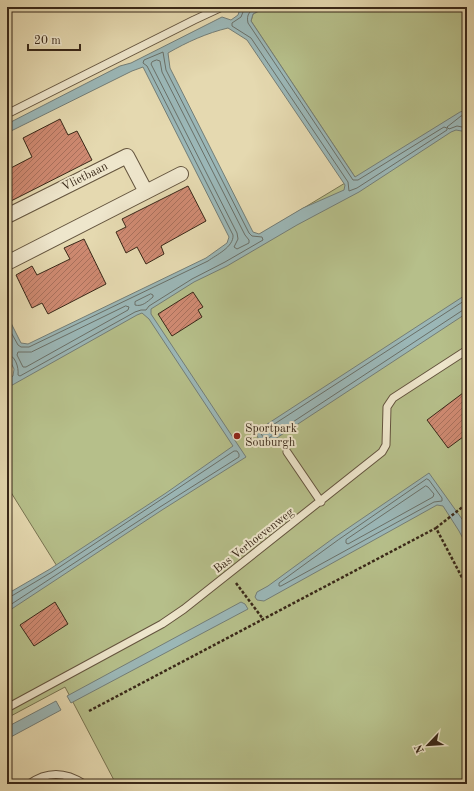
<svg xmlns="http://www.w3.org/2000/svg" width="474" height="791" font-family="'Old Standard TT',serif">
  <defs>
    <pattern id="building-hatch" width="6" height="6" patternUnits="userSpaceOnUse"><rect width="6" height="6" fill="#cf8a72"/><path d="M-1 1l2-2M0 6l6-6M5 7l2-2" fill="none" stroke="#a9715d"/></pattern>
  </defs>
  <rect width="100%" height="100%" fill="#e5d9b0"/>
  <filter id="stains"><feTurbulence type="fractalNoise" baseFrequency=".005" numOctaves="4"/><feColorMatrix values="0 0 0 0 .2 0 0 0 0 .09 0 0 0 0 .02 0 0 0 .5 -.17"/></filter>
  <radialGradient id="worn" r=".72"><stop offset=".6" stop-color="#630" stop-opacity="0"/><stop offset="1" stop-color="#630" stop-opacity=".3"/></radialGradient>
  <path fill="#b6bf8a" stroke="#787451" d="M267,7h200v777h-351l-51,-97 -58,31v-113l53,-34 -53,-85v-99l348,-210 -104,-156 2,-7z"/>
  <path fill="#9bb7b7" stroke="#747e77" fill-rule="evenodd" d="M245,7h21l-13,7 -2,7 104,156 105,-65 7,-2v22l-11,-2 -5,2 -92,60 -62,33 -70,41 -33,16 -43,27v5l95,143 -84,53 -155,102v-18l43,-25 116,-76 67,-47 -84,-127 -7,-6 -5,2 -130,73v-8l6,-4 1,-7 -7,-14v-40l14,28 7,1 178,-86 21,-15 2,-6 -86,-170 -11,4 -125,62v-9l113,-58 11,-3 91,-46 9,3 7,-5 2,-6zM228,28l19,12 98,145 -1,5 -41,18 -44,26 -6,-2 -83,-164 -2,-15c19,-11 39,-20 60,-25z
    M467,294v19l-198,130 -4,1c-6,-2 -10,-9 -7,-14z
    M429,473l38,53v20l-8,-15 -16,-25 -6,-1 -173,96 -7,-1 -2,-3 2,-5 11,-6 67,-49z
    M241,602l4,2 3,5 -177,94 -4,-7z
    M56,701l5,9 -54,29v-12z"/>
  <g fill="none" stroke-linecap="round" stroke-linejoin="round">
    <path stroke="#6a7068" stroke-width="1" d="M245,7l-4,10 -9,6v3l19,12 97,144 1,9 8,-3 90,-58v-2l-3,-1 -86,53h-5l-105,-157c-2,-9 2,-12 9,-16
      M157,60l3,1 2,11 83,163 4,5v3l-12,6 -3,-2 4,-8 -1,-6 -86,-169 1,-2z
      M467,114l-6,2 -14,11 2,2 8,-3 10,2
      M151,294l2,1v2c-6,5 -11,10 -18,8v-3z
      M467,299l-205,133 -1,2 4,5h2l196,-129h4
      M126,306l3,1 -1,3 -102,57h-3l-6,-12 1,-3h13z
      M7,325l11,20 3,2h8l179,-86c8,-6 26,-14 25,-26l-86,-169 -4,-3 1,-3 19,-8 3,18 83,163 3,3 10,1 1,3 -38,22 -33,17 -43,27 -3,4h-5l-6,2 -115,64 -2,-1c1,-8 -3,-20 -11,-21
      M427,479l2,1 13,18v3l-8,1 -153,84h-2v-3l59,-43z
      M426,486l2,1 6,7 -1,3 -85,47 -2,-1v-3z
      M7,598l3,-1 42,-25 182,-121h3l2,3v3l-79,50 -153,100"/>
  </g>
  <path fill="url(#building-hatch)" stroke="#392818" d="M60,119l8,16 9,-4 15,29 -85,43v-33l25,-13 -9,-19z
    M188,186l18,35 -45,25 3,8 -18,10 -9,-17 -11,6 -10,-21 10,-5 -4,-8z
    M84,239l22,45 -58,30 -6,-11 -10,5 -16,-33 16,-9 5,9 33,-16 -6,-11z
    M193,292l10,15 -5,3 4,7 -30,19 -14,-22z
    M467,390v44l-19,14 -21,-28z
    M55,602l13,22 -34,22 -14,-21z"/>
  <g fill="none" stroke-linecap="round" stroke-linejoin="round">
    <defs>
      <path id="service" d="M7,114l187,-94 28,-13
        M287,452l34,50
        M7,708l155,-84 22,-15 198,-157 4,-7 1,-38 6,-9 74,-48
        M29,784c18,-13 37,-12 55,0"/>
      <path id="minor" d="M7,216l120,-60 19,36
        M7,263l174,-89"/>
    </defs>
    <use href="#service" stroke="#64543e" stroke-width="9"/>
    <use href="#minor" stroke="#64543e" stroke-width="16"/>
    <path stroke="#392818" stroke-width="2.5" stroke-dasharray="3 2" stroke-linecap="butt" d="M436,528l29,-23
      M236,583l27,36
      M89,711l347,-183 31,59"/>
    <use href="#service" stroke="#eee6cc" stroke-width="7"/>
    <use href="#minor" stroke="#eee6cc" stroke-width="14"/>
  </g>
  <circle fill="#8f2418" stroke="#eee6cc" stroke-width="1.5" cx="237" cy="436" r="4"/>
  <g text-anchor="middle" dominant-baseline="central" stroke-width="4" stroke-linejoin="round" paint-order="stroke">
    <g font-size="12" fill="#392818" stroke="#eee6cc">
      <text transform="translate(85 177) rotate(-27)">Vlietbaan</text>
      <text transform="translate(254 541) rotate(-38)">Bas Verhoevenweg</text>
    </g>
    <g font-size="12" fill="#392818" stroke="#eee6cc" text-anchor="start">
      <text x="245" y="429">Sportpark<tspan x="245" dy="14">Souburgh</tspan></text>
    </g>
  </g>
  <rect width="474" height="791" fill="none" stroke="#e5d9b0" stroke-width="24"/>
  <rect x="8" y="8" width="458" height="775" fill="none" stroke="#392818" stroke-width="2"/>
  <rect x="12" y="12" width="450" height="767" fill="none" stroke="#392818"/>
  <g transform="translate(428 745) rotate(245)" stroke="#eee6cc" stroke-width="3" paint-order="stroke">
  <path d="M0-3L7 15L0 10L-7 15Z" fill="#392818"/>
  <text y="-6" font-size="11" font-weight="bold" text-anchor="middle" fill="#392818">N</text>
  </g>
  <path d="M28 44v6h52v-6" fill="none" stroke="#392818" stroke-width="2"/>
  <text x="34" y="44" font-size="12" fill="#392818" stroke="#eee6cc" stroke-width="3" paint-order="stroke">20 m</text>
  <rect width="100%" height="100%" filter="url(#stains)"/>
  <rect width="100%" height="100%" fill="url(#worn)"/>
</svg>
